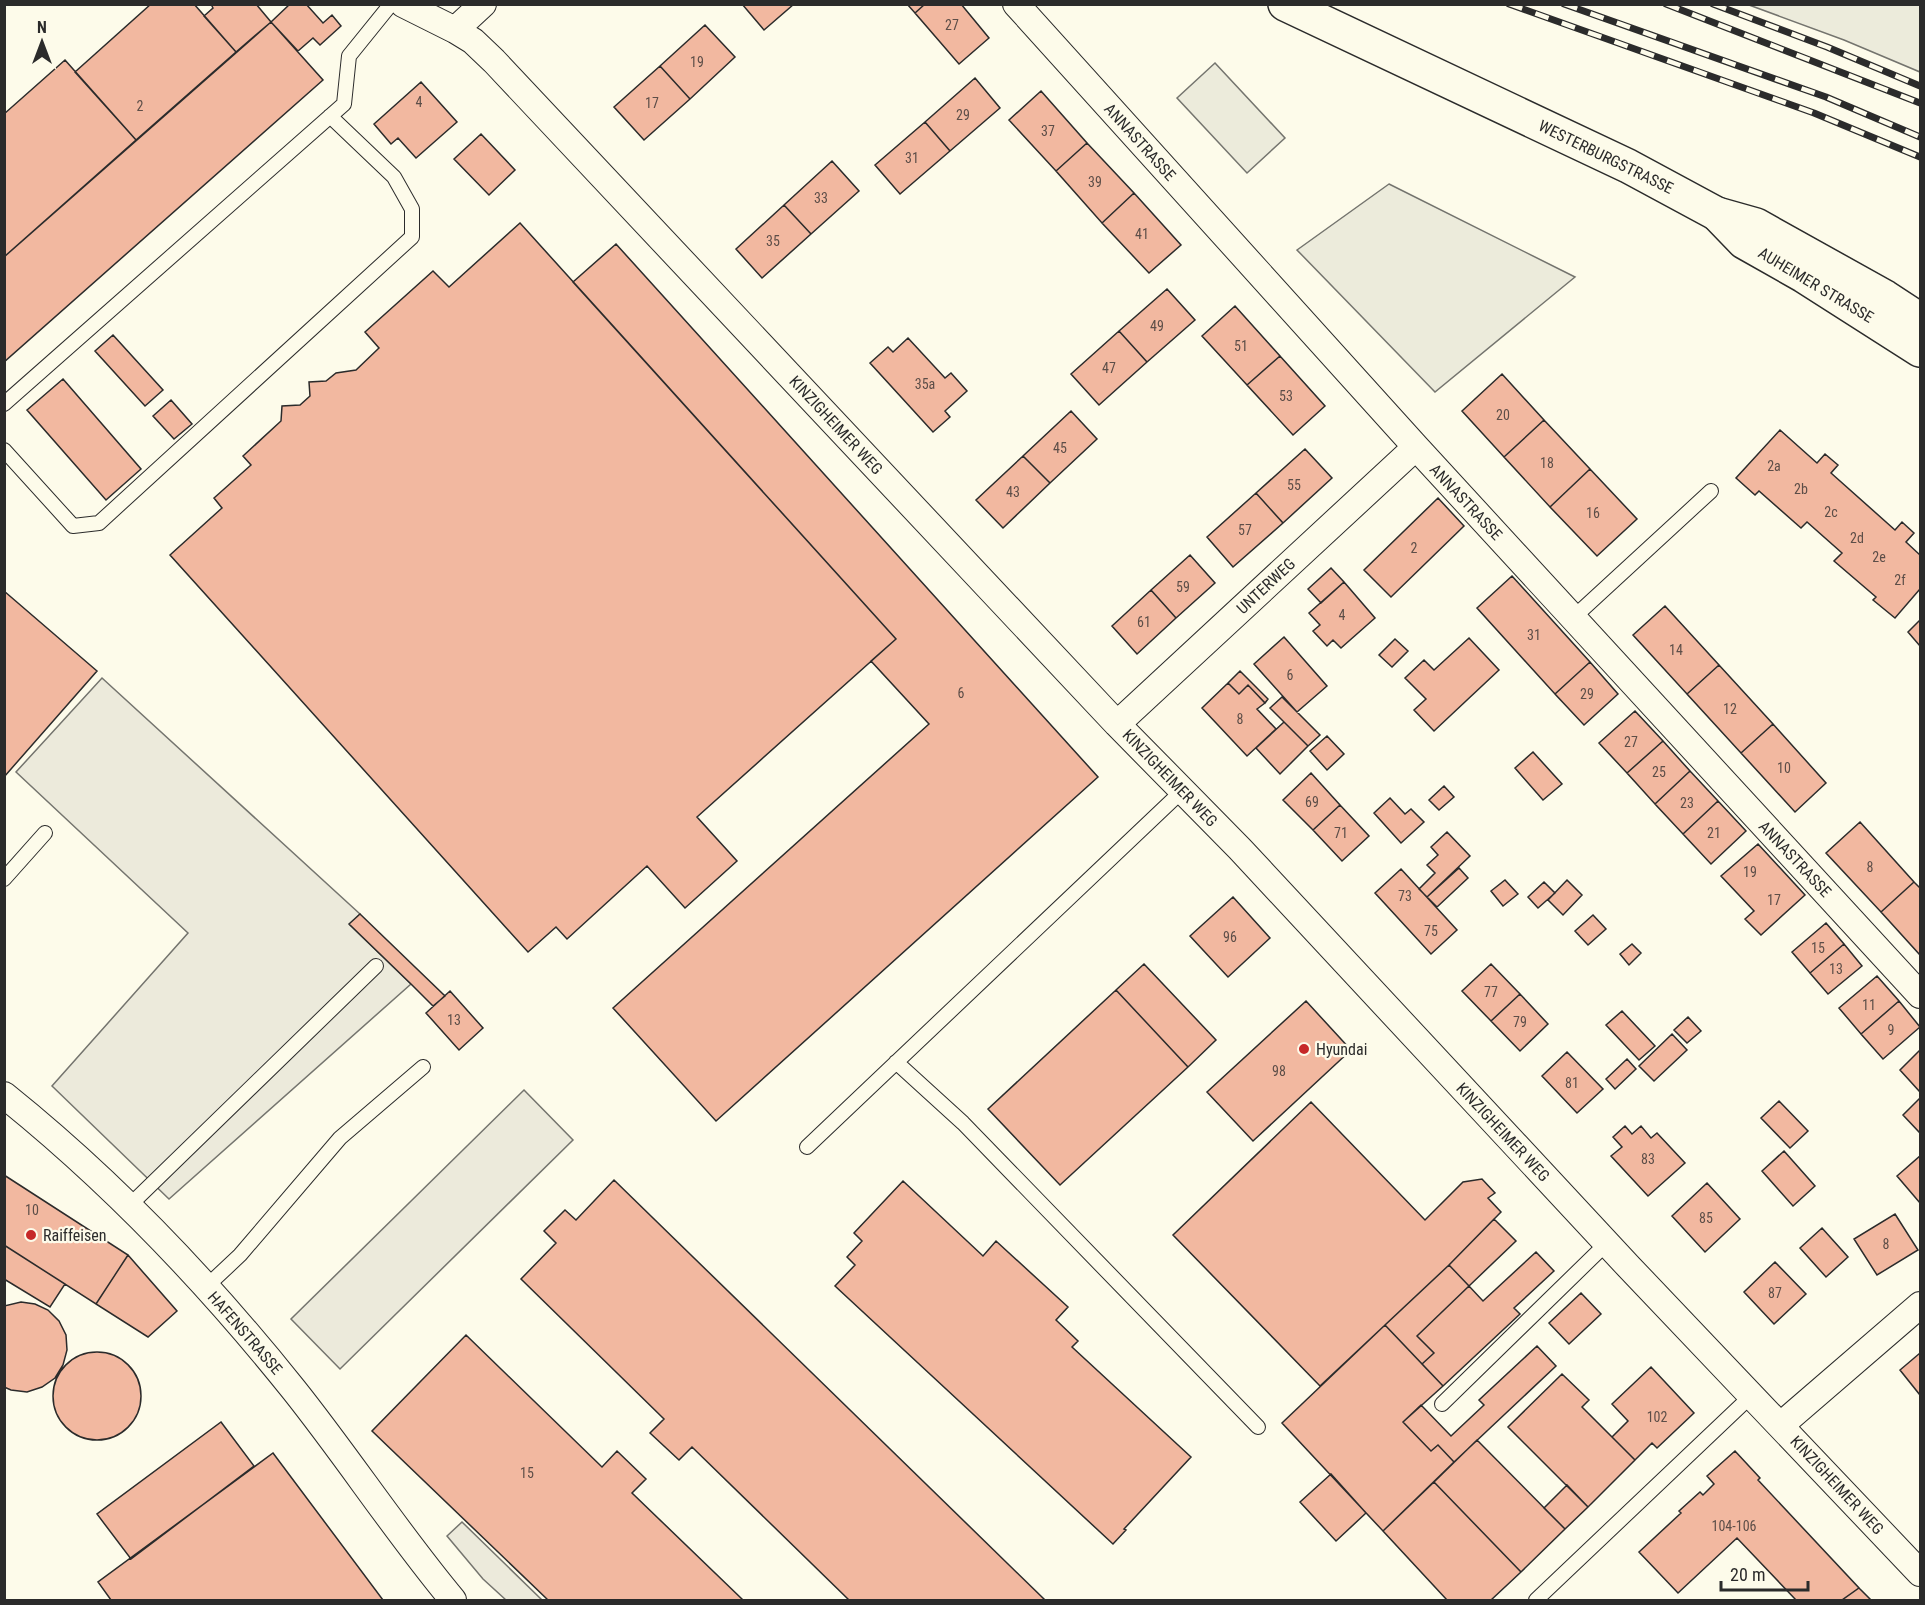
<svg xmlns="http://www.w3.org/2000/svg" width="1925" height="1605" font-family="'Roboto Condensed',sans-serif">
  <rect width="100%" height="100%" fill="#fdfbea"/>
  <path fill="#ecebdb" stroke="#74746e" stroke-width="1.5" d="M1749,5h171v67l-76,-32z
    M1215,63l70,75 -38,35 -70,-75z
    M1389,184l186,93 -140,115 -138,-142z"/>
  <path fill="#eceadb" stroke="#74746e" stroke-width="1.5" d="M102,678l258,236 -10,11 61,59 -242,215 -117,-113 136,-153 -172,-161z
    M524,1090l49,50 -233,229 -49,-50z
    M462,1522l80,78h-36l-23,-21 -36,-43z"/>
  <path fill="#f2b8a0" stroke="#2b2b2b" stroke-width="1.5" d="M151,4h43l42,48 -100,88 -61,-68z
    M211,4h45l15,18 -35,30 -32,-36 9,-8z
    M290,4h16l17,19 9,-8 9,11 -21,19 -7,-7 -15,13 -27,-29z
    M742,4h52l-30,26z
    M907,4h18l-10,9z
    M925,4h36l28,34 -30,26 -44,-51z
    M271,22l52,58 -319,282v-105z
    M705,25l30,32 -45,42 -30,-33z
    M65,60l71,80 -132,117v-143z
    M660,66l30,33 -46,41 -30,-33z
    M975,78l25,30 -50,43 -25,-29z
    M421,82l36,40 -41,36 -18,-20 -7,6 -17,-20z
    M1041,91l46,52 -31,28 -47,-51z
    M925,122l25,29 -50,43 -25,-29z
    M481,134l34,36 -26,25 -35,-36z
    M1087,143l47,50 -32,30 -46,-52z
    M832,161l27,30 -48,43 -27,-29z
    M1134,193l47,52 -32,28 -47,-50z
    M784,205l27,29 -49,44 -26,-29z
    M520,223l376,416 -199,178 40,44 -52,47 -38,-42 -80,73 -11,-12 -28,25 -358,-397 52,-47 -8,-10 37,-33 -8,-9 38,-35 1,-15 18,-1 10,-9 -1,-14 17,-1 10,-8 20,-3 23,-22 -14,-16 68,-61 16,16z
    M616,244l482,533 -382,344 -103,-113 316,-284 -58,-63 25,-22 -323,-357z
    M1167,289l28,31 -48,42 -28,-31z
    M1235,306l45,50 -33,29 -45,-49z
    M1119,331l28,31 -48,43 -28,-31z
    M113,335l50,55 -18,16 -50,-55z
    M908,338l37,40 6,-5 16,18 -22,20 5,6 -17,15 -63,-69 18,-16 5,5z
    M1280,356l45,50 -32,29 -46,-50z
    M1502,374l42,46 -40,37 -42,-46z
    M63,379l78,90 -35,31 -79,-90z
    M171,400l21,24 -18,15 -21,-23z
    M1071,411l26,28 -47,44 -27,-27z
    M1544,420l46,49 -40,38 -46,-50z
    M1780,430l37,33 8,-9 13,11 -7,8 64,57 7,-8 12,11 -8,9 14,13v34l-25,29 -22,-18 3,-3 -42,-36 8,-8 -35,-31 -6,6 -42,-37 -4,4 -19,-17z
    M1305,449l27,29 -49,45 -27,-30z
    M1023,456l27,27 -47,45 -27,-28z
    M1590,469l47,50 -40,37 -47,-49z
    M1256,493l27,30 -50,44 -26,-30z
    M1438,498l26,28 -73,71 -27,-27z
    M1190,555l25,28 -39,35 -25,-28z
    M1331,568l13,14 -23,21 -13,-14z
    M1512,576l78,86 -35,32 -78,-86z
    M1344,582l31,36 -34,30 -8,-8 -6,6 -14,-15 7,-6 -11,-12z
    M1151,590l25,28 -39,36 -25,-28z
    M4,591l93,80 -93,106z
    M1665,606l54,59 -32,29 -54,-59z
    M1920,620v26l-12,-14z
    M1284,637l43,49 -30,26 -43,-48z
    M1469,638l30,32 -65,61 -20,-21 12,-11 -21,-21 19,-18 10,10z
    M1395,639l13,12 -16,16 -13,-12z
    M1590,662l28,32 -34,31 -29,-31z
    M1719,665l54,59 -32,29 -54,-59z
    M1240,671l28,28 -3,4 -17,-18 -9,9 -11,-11z
    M1228,683l11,11 9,-9 17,18 -8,6 19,20 -29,27 -45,-48z
    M1282,697l38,38 -12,11 -38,-38z
    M1635,711l28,30 -36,32 -28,-30z
    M1284,722l24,24 -28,28 -24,-26z
    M1773,724l53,59 -31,29 -54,-59z
    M1327,736l17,18 -17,16 -17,-19z
    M1663,741l27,30 -35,33 -28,-31z
    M1533,752l29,32 -19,16 -28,-32z
    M1690,771l28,30 -35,33 -28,-30z
    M1311,773l29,32 -27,25 -30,-30z
    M1444,786l10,11 -15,13 -10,-10z
    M1390,798l15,16 6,-5 13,13 -23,21 -27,-30z
    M1718,801l28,30 -35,33 -28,-30z
    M1340,805l29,31 -27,25 -29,-31z
    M1860,822l54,60 -33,30 -55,-59z
    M1447,832l23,24 -43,41 -8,-8 16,-16 -8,-8 11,-10 -7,-8z
    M1758,844l47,51 -44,40 -16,-16 9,-8 -33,-35z
    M1459,868l9,10 -31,29 -10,-10z
    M1401,869l56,61 -26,24 -56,-61z
    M1505,880l13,14 -15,12 -12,-15z
    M1567,880l15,15 -19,20 -15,-15z
    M1544,882l11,11 -17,15 -10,-11z
    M1914,882l6,6v67l-39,-43z
    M1233,897l37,41 -42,39 -38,-41z
    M360,914l85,82 -12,10 -22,-22 -62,-60z
    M1593,915l13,14 -18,16 -13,-14z
    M1826,923l18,21 -34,29 -18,-21z
    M1632,944l9,9 -12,12 -9,-11z
    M1844,944l18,22 -34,28 -18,-21z
    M1144,964l72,76 -28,27 -72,-77z
    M1491,964l29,30 -29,27 -29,-30z
    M1877,976l22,25 -38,33 -22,-26z
    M1116,990l72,77 -128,118 -72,-76z
    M450,991l33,37 -24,22 -33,-37z
    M1520,994l28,30 -28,27 -29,-30z
    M1306,1001l45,49 -98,91 -46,-49z
    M1899,1001l21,26 -37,32 -22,-25z
    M1622,1011l33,35 -16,14 -33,-35z
    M1688,1017l13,14 -14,12 -13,-13z
    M1672,1034l15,16 -33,31 -15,-15z
    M1920,1050v42l-20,-22z
    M1567,1052l36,37 -26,24 -35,-37z
    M1627,1059l9,10 -21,20 -9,-10z
    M1920,1098v35l-17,-18z
    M1779,1101l29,30 -18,17 -29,-30z
    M1311,1102l114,118 38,-38 19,-3 13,14 -7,5 13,14 -52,53 -129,121 -147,-151z
    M1625,1126l7,8 9,-8 10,12 6,-5 28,30 -37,33 -37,-40 11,-9 -9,-10z
    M1784,1151l31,35 -22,20 -31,-35z
    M1920,1156v47l-23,-27z
    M4,1175l124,80 -32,49 -92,-59z
    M614,1180l431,420h-196l-157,-153 -13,13 -29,-27 14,-14 -143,-140 35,-36 -12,-12 21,-21 11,10z
    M903,1181l80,75 13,-15 72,66 -12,13 22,21 -6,6 119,110 -67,72 2,1 -13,14 -278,-258 20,-21 -8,-8 15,-16 -8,-8z
    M1707,1183l33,36 -35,33 -33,-36z
    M1895,1214l23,36 -41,25 -23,-36z
    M1494,1219l22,22 -47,45 -20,-21z
    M1822,1228l26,29 -22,20 -26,-29z
    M4,1245l61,39 -15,23 -46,-28z
    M1536,1252l18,19 -40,37 6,6 -77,72 -21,-22 12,-11 -17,-17 52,-50 14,15z
    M128,1255l49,56 -29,26 -52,-33z
    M1775,1262l31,32 -32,30 -30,-32z
    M1449,1265l20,21 -52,50 17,17 -12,11 -37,-39z
    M1581,1293l20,21 -32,30 -20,-21z
    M21,1302l14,2 13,6 11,11 7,14 1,15 -4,15 -8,13 -13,9 -15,5 -16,-2 -7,-3v-81z
    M1385,1325l58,61 -40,36 28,29 7,-6 16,17 -71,69 -101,-108z
    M466,1335l136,132 15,-16 29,28 -14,14 111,107h-195l-176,-169z
    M1537,1346l19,20 -102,96 -16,-17 -7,6 -28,-29 18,-17 30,31 33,-31 -5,-5z
    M53 1396a44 44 0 1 1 88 0a44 44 0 1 1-88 0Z
    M1920,1353v42l-20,-25z
    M1651,1367l43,46 -37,35 -5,-5 -17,17 -23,-23 16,-16 -16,-17z
    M1562,1374l27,26 -7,7 53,53 -47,47 -80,-80z
    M221,1422l33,44 -123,93 -34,-45z
    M1477,1440l88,89 -44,43 -87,-90z
    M1735,1451l25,27 -2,2 101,108 -17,12h-46l-59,-62 -59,55 -39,-41 42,-39 -2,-2 21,-19 3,3 11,-11 -7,-8z
    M273,1453l110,147h-272l-13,-18z
    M1331,1474l35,39 -30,28 -36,-39z
    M1434,1482l87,90 -30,28h-44l-64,-69z
    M1567,1485l21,22 -23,22 -21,-21z
    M1859,1588l12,12h-29z"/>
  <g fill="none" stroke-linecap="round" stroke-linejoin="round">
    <defs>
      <path id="service" d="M4,404l340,-300 5,-48 42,-52
        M4,450l69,76 26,-3 313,-286v-28l-18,-32 -64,-61
        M1573,618l138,-127
        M4,879l41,-46
        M896,1062l67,61 295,304
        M807,1147l375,-356
        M128,1207l248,-241
        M206,1287l34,-32 100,-117 83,-71
        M1442,1404l165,-161
        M1536,1600l216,-205"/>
      <path id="minor" d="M403,4l52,26 18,11 21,20 623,663 123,125 389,418 291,306
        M1016,4l400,443 504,548
        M455,30l28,-26
        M1117,724l299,-277
        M4,1095c106,85 206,190 290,295 55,69 103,143 159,210
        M1781,1425l139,-120"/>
      <path id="secondary" d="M1717,214l27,28 60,34 116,74"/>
      <path id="primary" d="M1285,4l343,162 89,48 39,11 129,72 35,23"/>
    </defs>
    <use href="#service" stroke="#2b2b2b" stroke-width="16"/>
    <use href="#minor" stroke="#2b2b2b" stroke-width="28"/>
    <use href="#secondary" stroke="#2b2b2b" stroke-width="36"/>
    <use href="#primary" stroke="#2b2b2b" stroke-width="36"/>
    <use href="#service" stroke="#fdfbea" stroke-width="14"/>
    <use href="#minor" stroke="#fdfbea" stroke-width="26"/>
    <use href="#secondary" stroke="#fdfbea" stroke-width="33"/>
    <use href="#primary" stroke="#fdfbea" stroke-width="33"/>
    <defs>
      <path id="rail" d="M1509,4l305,109 106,44
        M1564,4l262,93 94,40
        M1666,4l254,99
        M1713,4l114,43 93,39"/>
    </defs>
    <use href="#rail" stroke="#2b2b2b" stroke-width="7"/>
    <use href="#rail" stroke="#fdfbea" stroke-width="4.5" stroke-dasharray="14" stroke-linecap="butt"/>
  </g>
  <g fill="#c62828" stroke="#fdfbea" stroke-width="2">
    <circle cx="1304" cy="1049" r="6"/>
    <circle cx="31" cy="1235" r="6"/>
  </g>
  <g text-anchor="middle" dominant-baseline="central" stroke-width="4.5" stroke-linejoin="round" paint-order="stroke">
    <g font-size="14" fill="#5d4e48">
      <text x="952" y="25">27</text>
      <text x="697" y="62">19</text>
      <text x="419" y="102">4</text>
      <text x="652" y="103">17</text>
      <text x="140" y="106">2</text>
      <text x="963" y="115">29</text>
      <text x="1048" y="131">37</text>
      <text x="912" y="158">31</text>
      <text x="1095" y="182">39</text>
      <text x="821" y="198">33</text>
      <text x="1142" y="234">41</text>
      <text x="773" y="241">35</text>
      <text x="1157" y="326">49</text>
      <text x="1241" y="346">51</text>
      <text x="1109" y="368">47</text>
      <text x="925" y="384">35a</text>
      <text x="1286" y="396">53</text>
      <text x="1503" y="415">20</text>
      <text x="1060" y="448">45</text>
      <text x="1547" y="463">18</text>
      <text x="1774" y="466">2a</text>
      <text x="1294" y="485">55</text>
      <text x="1801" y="489">2b</text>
      <text x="1013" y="492">43</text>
      <text x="1831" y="512">2c</text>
      <text x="1593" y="513">16</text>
      <text x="1245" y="530">57</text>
      <text x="1857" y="538">2d</text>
      <text x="1414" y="548">2</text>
      <text x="1879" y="557">2e</text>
      <text x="1900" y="580">2f</text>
      <text x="1183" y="587">59</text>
      <text x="1342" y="615">4</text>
      <text x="1144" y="622">61</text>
      <text x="1534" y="635">31</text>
      <text x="1676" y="650">14</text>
      <text x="1290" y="675">6</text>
      <text x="961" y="693">6</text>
      <text x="1587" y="694">29</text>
      <text x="1730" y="709">12</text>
      <text x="1240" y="719">8</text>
      <text x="1631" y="742">27</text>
      <text x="1784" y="768">10</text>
      <text x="1659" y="772">25</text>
      <text x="1312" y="802">69</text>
      <text x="1687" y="803">23</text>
      <text x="1341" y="833">71</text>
      <text x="1714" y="833">21</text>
      <text x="1870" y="867">8</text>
      <text x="1750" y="872">19</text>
      <text x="1405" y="896">73</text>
      <text x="1774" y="900">17</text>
      <text x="1431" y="931">75</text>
      <text x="1230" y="937">96</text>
      <text x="1818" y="948">15</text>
      <text x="1836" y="969">13</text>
      <text x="1491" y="992">77</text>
      <text x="1869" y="1005">11</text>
      <text x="454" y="1020">13</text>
      <text x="1520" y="1022">79</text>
      <text x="1891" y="1030">9</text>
      <text x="1279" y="1071">98</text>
      <text x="1572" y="1083">81</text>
      <text x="1648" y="1159">83</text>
      <text x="32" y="1210">10</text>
      <text x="1706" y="1218">85</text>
      <text x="1886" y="1244">8</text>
      <text x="1775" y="1293">87</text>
      <text x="1657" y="1417">102</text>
      <text x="527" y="1473">15</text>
      <text x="1734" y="1526">104-106</text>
    </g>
    <g font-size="16" fill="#2b2b2b" stroke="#fdfbea">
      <text transform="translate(1140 142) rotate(48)">ANNASTRASSE</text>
      <text transform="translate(1606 157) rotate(26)">WESTERBURGSTRASSE</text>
      <text transform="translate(1816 285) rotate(31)">AUHEIMER STRASSE</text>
      <text transform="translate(836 425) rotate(47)">KINZIGHEIMER WEG</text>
      <text transform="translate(1466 502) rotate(47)">ANNASTRASSE</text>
      <text transform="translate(1266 586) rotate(-43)">UNTERWEG</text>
      <text transform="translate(1170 778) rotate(46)">KINZIGHEIMER WEG</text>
      <text transform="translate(1795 859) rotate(47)">ANNASTRASSE</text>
      <text transform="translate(1503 1132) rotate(47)">KINZIGHEIMER WEG</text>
      <text transform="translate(245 1333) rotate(49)">HAFENSTRASSE</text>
      <text transform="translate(1837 1485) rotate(47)">KINZIGHEIMER WEG</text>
    </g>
    <g font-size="16" fill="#2b2b2b" stroke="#fdfbea" text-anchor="start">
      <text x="1316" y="1049">Hyundai</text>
      <text x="43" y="1235">Raiffeisen</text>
    </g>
  </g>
  <rect width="1925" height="1605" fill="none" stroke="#2b2b2b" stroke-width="12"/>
  <g transform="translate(42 42)" stroke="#fdfbea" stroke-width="4.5" paint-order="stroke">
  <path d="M0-4.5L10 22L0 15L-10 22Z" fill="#2b2b2b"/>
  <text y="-9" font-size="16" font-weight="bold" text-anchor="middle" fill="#2b2b2b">N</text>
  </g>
  <path d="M1721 1581v9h87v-9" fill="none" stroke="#2b2b2b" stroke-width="3"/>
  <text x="1730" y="1581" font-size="18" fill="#2b2b2b" stroke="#fdfbea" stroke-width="4.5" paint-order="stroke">20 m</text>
</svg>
